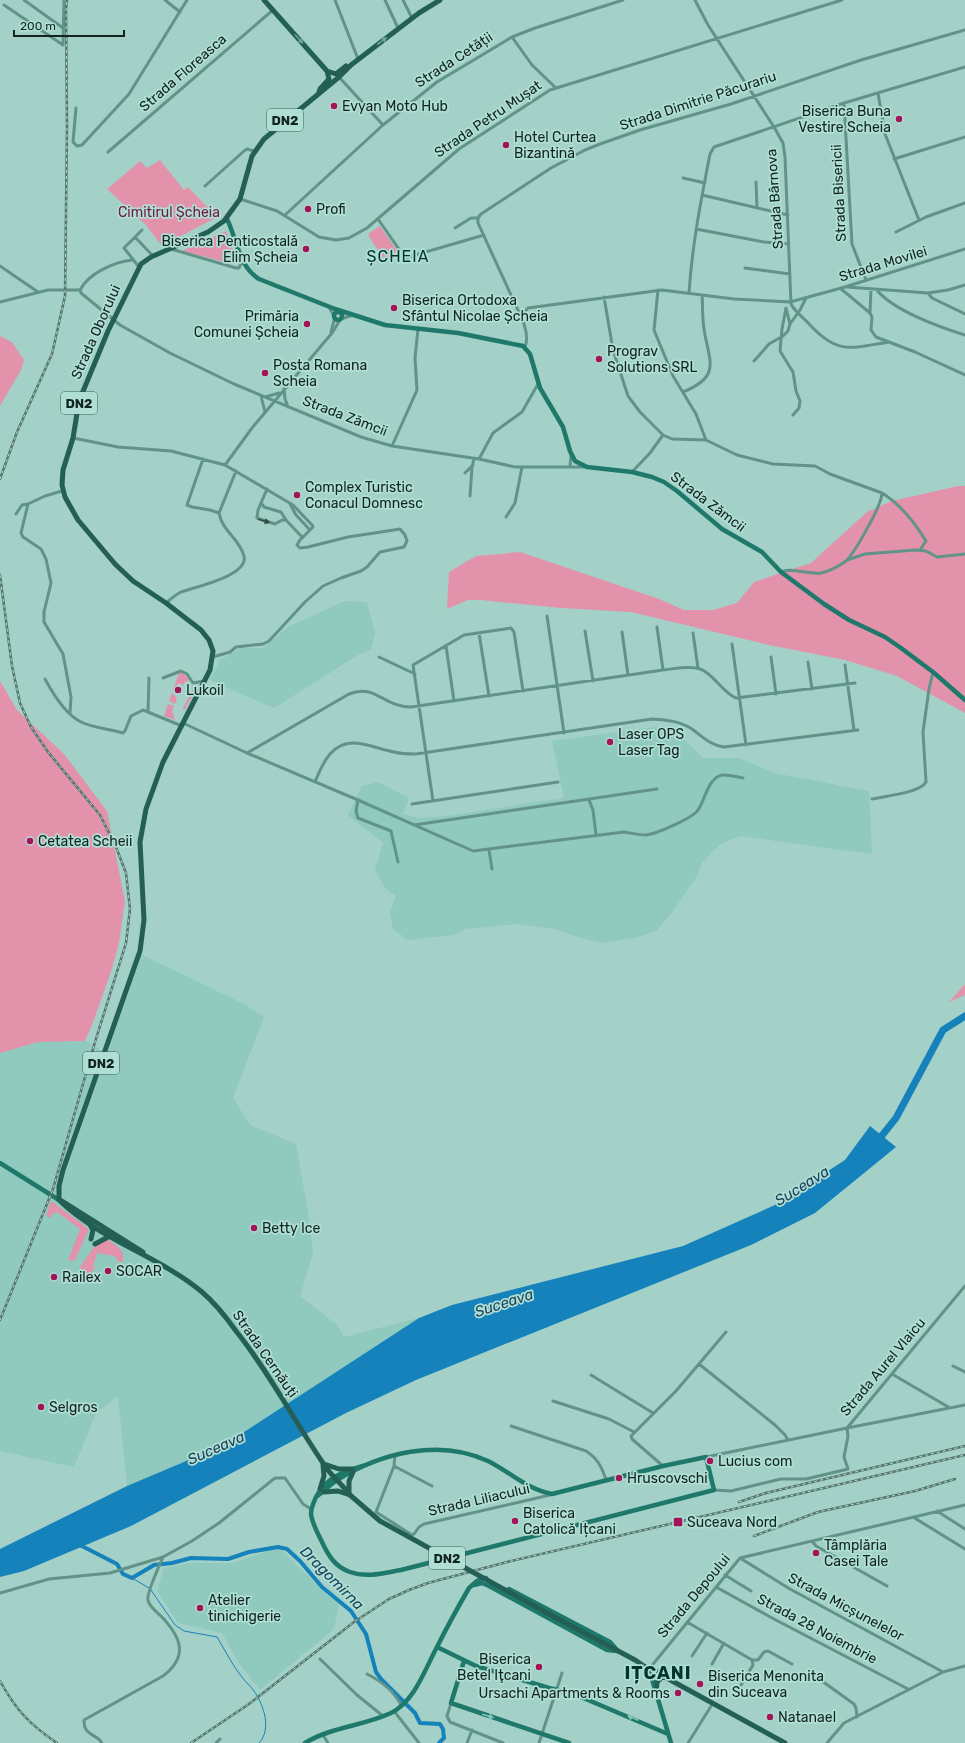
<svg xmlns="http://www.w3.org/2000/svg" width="965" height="1743" font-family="Rubik,sans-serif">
  <rect width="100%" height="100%" fill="#a3d1c7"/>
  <path fill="#90c9bd" d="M345,601l22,1 8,31 -4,17 -13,5 -84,53 -64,-28 10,-20 21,-12h22l25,-21z
    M655,727l24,7 24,24h36l35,15 95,18 3,63 -131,-18 -17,6 -13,11 -9,10 -5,13 -26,38 -15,17 -21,7 -32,5 -26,-6 -21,-8 -39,-5 -51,5 -12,6 -46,5 -15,-11 -3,-16 6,-17 -10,-7 -11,-19 8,-27 -35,-28 14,-29 16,-4 31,16 -6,16 16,4 28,-2 117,-18 -12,-57z
    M136,952l108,52 20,13 -31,81 17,27 46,19 12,69 5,40 -13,43 37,29 7,12 75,-19 -195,127 -97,41 -9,-90 -22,17 -22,54 -74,-16v-398l38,-11 47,-1 11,5 6,6 7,-16z
    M281,1549l44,44 14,10 -5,26 -74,61 -22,-28 -16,-29 -44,-10 -21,-32 7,-23 25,-5h43l39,-13z"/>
  <path fill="#e392ac" d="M160,160l24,30 4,-3 29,30 -55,29 -17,-22 -38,-35 33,-28 7,7z
    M380,226l17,25 -10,8 -4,-2 -14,-20v-4z
    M226,231l11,30 -1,3h-3l-51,-13z
    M0,336l12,6 12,18 -3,10 -21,36z
    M958,486h7v227l-68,-37 -52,-16 -76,-15 -138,-33 -70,-4 -80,-8h-13l-21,9 2,-37 27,-16 44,-4 139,47 25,11h29l24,-7 17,-21 57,-19 56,-51 25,-11z
    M182,672l8,8 -5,2 -2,3 -4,-2 -7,10 5,5 -2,6 -6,-3 10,-28z
    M0,681l17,29 47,44 43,57 18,90 -6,42 -8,29 -19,53 -7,16 -47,1 -38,11z
    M195,685l2,3 -13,23 -1,-3z
    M168,704l6,2 -2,5 3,9 -11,-4z
    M965,984v11l-16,7z
    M51,1201l38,28 -14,31 -3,1 -4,-1 12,-31 -23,-17 -5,2 -1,4 -5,-2z
    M106,1239c9,5 19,10 17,22l-3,2 -6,-7 -17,-3 -4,13 2,2 -3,3 1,4 -3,1 -8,-5 -2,-4 14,-20z"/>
  <path fill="#1582bc" d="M870,1126l26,21 -81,66 -64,32 -335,135 -70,33 -215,113 -107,45 -24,6v-28l127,-63 97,-41 195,-127 33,-13 231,-59 92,-41 70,-45z"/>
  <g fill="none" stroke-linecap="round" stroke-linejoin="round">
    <path stroke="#1582bc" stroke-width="1" d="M132,1578l17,10
      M151,1590l24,35 9,6 33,6c8,13 15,28 25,40 3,5 9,9 12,14 10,14 18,39 5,52"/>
    <path stroke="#1582bc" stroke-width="4" d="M78,1544l39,20 6,10 9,4 22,-13 18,-2 19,-5 37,1 21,-7 29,-5 9,2 13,12 22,26 29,24 15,23 10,38 5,7 34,34 5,10 20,1 3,5 1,9 -5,5"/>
    <path stroke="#1582bc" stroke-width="7" d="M876,1143l20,-25 47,-88 22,-14"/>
    <path stroke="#619388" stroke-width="3" d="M24,0l39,28
      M165,0l15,12
      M335,0l23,59
      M385,0l13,28
      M403,0l9,18
      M695,0l13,25 66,102 9,16 2,14 6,147c4,8 13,14 19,21 28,30 41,23 79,17
      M4,5l59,40
      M512,37l20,28 24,23
      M63,45l1,-45
      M339,77l44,48
      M878,93l7,41 34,86
      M844,103l8,141 14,36
      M76,108l-3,34 4,4 5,-1 47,-51 58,-94
      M108,152l165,-142
      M894,159l71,-22
      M683,178l22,5
      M756,182l1,26
      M205,186l39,-35 3,-2 7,2
      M702,195l86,20
      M240,199l37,12 42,26 17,3 13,-2 18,-10 92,-79 91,-59 292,-90
      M285,215l98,-90 54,-43 75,-45 23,-9 88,-28
      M478,218l3,-4 70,-46 34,-18 15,-6 40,-14 91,-26 130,-44 104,-30
      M478,218v5l38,83c6,11 14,29 9,41
      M378,219l27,39 79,-23
      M455,228l16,-10h7
      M696,229l68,13 25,2
      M896,232l30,-15 39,-14
      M135,237l18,19
      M171,249l65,19h3l4,-8
      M132,260c-18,2 -43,13 -52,30l1,3 39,32 50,28 64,31 127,53 31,9 87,13 36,8h69
      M0,266l38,26
      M139,267l-15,-19 18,-18
      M745,268l45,6
      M847,287l81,6 20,-3 17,-5
      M840,288l30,25 2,4 -1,13 5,7 39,15 50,23
      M876,289c16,21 63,38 89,46
      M658,290l-4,40 19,46 23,38 10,26
      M689,293c3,-47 12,-93 21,-139l4,-7 130,-44 121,-36
      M928,293l4,5 33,16
      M604,297l9,53 15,46 12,16 23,23 9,4 34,1 31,15 36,9 42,2 15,8 52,19c0,12 -27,59 -36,68 -7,5 -16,10 -25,12 -11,2 -31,-6 -40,-1
      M0,302l48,-12h32
      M329,307l5,9
      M786,308l-4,21 -2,22 13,21 3,19 4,10 -1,7 -6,7
      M870,313l1,-24
      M522,315l6,-7 134,-18 72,9 56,3 55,-15 120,-38
      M341,319l12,-4
      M790,324l10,-14 6,-12
      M331,332l4,-15
      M754,361l15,-17 14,-8 5,-5 2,-7 -4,-16
      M284,389l1,10 3,8
      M683,392c39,-16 26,-30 21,-63 -2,-11 -1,-23 -2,-34
      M261,396l4,16
      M265,397l14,-4
      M73,438l45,9 53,4 54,14 68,40 19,20 1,2 -13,13 -3,5 3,3 8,-1 40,-10 46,-7 6,-1 5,6 2,6 -3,6 -24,5 -13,15 -6,4 -20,7 -18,8 -18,16 -36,39 -6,3 -27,3 -6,5 -17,5
      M392,446l25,-56 -2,-32 3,-29
      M203,459l-16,46 5,2 18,3 9,3
      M479,459l14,-26 29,-21 16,-28
      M225,465l27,-37 80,-95 8,-13
      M570,467l1,-13
      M632,472l18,-19 13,-18
      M465,473l8,-8
      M267,489l-9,21 -1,8 18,6 7,-4h4
      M62,491l-17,5 -17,8 -7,29 2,4 18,12 5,10 5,24 -7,29v10l19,32 8,43 -1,16
      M882,493c18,11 33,30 44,48l-6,9
      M470,496l2,-29 2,-8
      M261,503l3,4 17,5 5,8 16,17
      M290,504l6,11 14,15
      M16,514l6,-9 6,-1
      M506,517l9,-14 7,-36
      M847,560l18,-6 50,-4 11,1 11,6 28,-3
      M166,603c5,-4 9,-8 15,-11 13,-5 68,-16 63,-36 -4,-17 -22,-25 -25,-43l17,-42
      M547,616l17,117
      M657,627l6,43
      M585,631l8,50
      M622,632l6,43
      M479,633l10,63
      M693,633l5,35
      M732,644l14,101
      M446,646l8,55
      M379,657l36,17
      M771,657l5,37
      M808,662l4,27
      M845,665l9,65
      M163,678l18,-7 6,3 6,9 11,-2
      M45,679c8,15 20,35 36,43 12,6 29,7 42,11l2,-2 6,-15 12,-6 39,16
      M148,712l1,-34
      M183,723l64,30 111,47 115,51 151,-19c7,1 15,3 22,3 10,-1 47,-17 52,-25 7,-10 9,-28 21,-34 6,-3 17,1 24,2
      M247,753l102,-59c26,-11 34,13 62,13l252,-37c11,-1 26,-5 37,-1 13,4 22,23 36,29l119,-15
      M315,782c4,-10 8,-20 15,-28 18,-21 42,-6 64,-2 7,2 14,2 22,2l236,-35c14,1 28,2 40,10 11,8 18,16 32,18l134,-17
      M872,799c13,-3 48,-6 54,-17l-3,-50 6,-43 4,-17
      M358,800l-2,11 2,7 33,13 7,31
      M589,800l4,10 3,25
      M433,801l-20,-136 51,-30 47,-7 3,4 9,59
      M412,804l146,-22
      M414,825l243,-36
      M489,850l3,19
      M699,1364l76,61 10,10 3,5
      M953,1366l12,6
      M892,1374l58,34
      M591,1375l62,38
      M553,1401l56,18 25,13
      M511,1426l75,25c11,7 16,16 20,29
      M395,1455l-1,11 -18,46 36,23 2,-1 5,-7 5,-3 126,-29
      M706,1457l141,-29 118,-142
      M394,1466l38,20
      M663,1466l-31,-27 -1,-3 45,-45 50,-59
      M714,1490l17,1 50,-12h25l42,-10 -4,-12 4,-21 -1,-8 118,-23
      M937,1511l28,18
      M913,1517l52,32
      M812,1541l4,5 71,40
      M740,1558l50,31 153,83
      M725,1575l26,16
      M716,1587l58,32 134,70
      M0,1593l49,-14 61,-6 53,-16 29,-16 27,-18 56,-45h10l18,26 8,5
      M687,1622l65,38 1,5 -12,20
      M692,1656l15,-23
      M320,1659l37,36 26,21
      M752,1660h6l6,-8 4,-1 24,13
      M712,1664l12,-21
      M649,1669l91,-111 225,-53
      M367,1674c14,7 27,17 34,31
      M822,1681l32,23 2,4 1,9
      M451,1703l-4,13 3,6 53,21
      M394,1711l25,32
      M323,1735l5,8
      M102,1743c-7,-11 -18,-6 -18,-23l79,-44c26,-20 18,-39 -2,-60 -4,-4 -12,-9 -13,-16 -2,-6 12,-36 15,-43
      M216,1743l4,-4
      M467,1743l5,-13
      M539,1743l23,-70
      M688,1743l25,-40
      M827,1743l17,-20 99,-51 22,-6"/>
    <path stroke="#1f796b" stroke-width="4.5" d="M227,219c10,20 11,47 32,60l76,30 50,16 73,8 65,13 7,8 10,34 23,39 7,24 5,10 12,6 45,5 20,5 12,5 13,9 45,38 40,23 19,20 43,32 25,16 36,17 16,11 32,24 32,28
      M334 316a4 4 0 1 1 8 0a4 4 0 1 1-8 0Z
      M0,1163l59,37
      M316,1497c7,-5 14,-12 21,-17 44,-27 102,-42 151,-19 22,11 40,29 64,33l111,-28 43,-9 8,33 -313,80c-17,3 -34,8 -51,2 -15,-5 -22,-17 -28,-30 -4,-8 -10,-19 -11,-28 0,-7 3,-12 5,-17 10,-20 29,-26 50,-32
      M474,1585l8,-2 7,3 118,64 10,1
      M509,1589l101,53 7,8
      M437,1647l39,19 73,22 25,6 94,40
      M464,1661l-13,42 118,40
      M649,1669l22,74
      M305,1743c26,-16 58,-17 86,-30 24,-12 34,-44 46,-66 10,-20 21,-40 32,-59l8,-7 9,-3"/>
    <path stroke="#245f55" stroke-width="5" d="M264,0l63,71 9,3 10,-8
      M319,92l1,-3 9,-10 -2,-8
      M59,1200v-14l4,-16 77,-219 4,-31 -4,-78 6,-33 17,-47 47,-92 3,-19 -4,-11 -8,-10 -35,-27 -33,-22 -18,-17 -37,-44 -13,-23 -3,-12 1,-15 10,-32 6,-37 29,-70 33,-67 10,-7 57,-25 16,-11 16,-22 12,-43 12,-17 75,-62 12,-12 68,-52 21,-13
      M59,1200c41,40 100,56 143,92 13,11 24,25 34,39 33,41 57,88 87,132 7,12 19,21 27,32
      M62,1201l81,51
      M89,1223l4,7 -2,9
      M95,1244l15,-8
      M324,1464l15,5h13
      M320,1489l4,-13 -1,-11
      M324,1492l14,-1 12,4
      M349,1492v-11l4,-9
      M549,1614l86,46 15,10
      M649,1669l9,3 5,4 122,67
      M656,1693l1,-11 6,-6"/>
    <defs>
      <path id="rail" d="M0,479l17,-47 35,-78 13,-58 2,-170 -1,-116 1,-10
        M0,575l12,91 8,37 11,24 17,25 52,63 16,32 10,26 4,36 -4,34 -31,99 -42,147 -53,131
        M739,1502l27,-9 199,-47
        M754,1536l64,-24 97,-21 40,-12
        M0,1681c16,29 29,43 57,62
        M191,1743l58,-39 105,-82 35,-23 20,-9 19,-7 79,-21 458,-107"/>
    </defs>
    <use href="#rail" stroke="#56756e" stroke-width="2.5"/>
    <use href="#rail" stroke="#afded4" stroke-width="1" stroke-dasharray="3" stroke-linecap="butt"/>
    <path stroke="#245f55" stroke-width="5" d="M350,1495l30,26 169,93"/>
  </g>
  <defs><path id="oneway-solid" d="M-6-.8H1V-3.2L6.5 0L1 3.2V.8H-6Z"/></defs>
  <g fill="#70a59b">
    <use href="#oneway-solid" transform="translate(299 39) rotate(48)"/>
    <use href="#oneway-solid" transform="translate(382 41) rotate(-37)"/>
  </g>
  <use fill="#2e4b44" href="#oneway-solid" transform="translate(264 521) rotate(16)"/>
  <g fill="#8bc5ba">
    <use href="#oneway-solid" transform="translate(488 1716) rotate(17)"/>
    <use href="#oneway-solid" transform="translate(633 1718) rotate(-157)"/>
  </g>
  <g fill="#a31358" stroke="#afded4" stroke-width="1.5">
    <circle cx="334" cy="106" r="4"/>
    <circle cx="899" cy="119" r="4"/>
    <circle cx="506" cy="145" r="4"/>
    <circle cx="308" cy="209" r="4"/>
    <circle cx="306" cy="249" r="4"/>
    <circle cx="394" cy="308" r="4"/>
    <circle cx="307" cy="324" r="4"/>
    <circle cx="599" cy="359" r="4"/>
    <circle cx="265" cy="373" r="4"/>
    <circle cx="297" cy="495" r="4"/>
    <circle cx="178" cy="690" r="4"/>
    <circle cx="610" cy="742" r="4"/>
    <circle cx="30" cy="841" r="4"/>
    <circle cx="254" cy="1228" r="4"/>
    <circle cx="108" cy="1271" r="4"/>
    <circle cx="54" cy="1277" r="4"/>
    <circle cx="41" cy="1407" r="4"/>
    <circle cx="710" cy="1461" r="4"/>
    <circle cx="619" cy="1478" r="4"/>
    <circle cx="515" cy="1521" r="4"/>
    <rect x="673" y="1517" width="10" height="10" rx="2"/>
    <circle cx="816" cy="1553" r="4"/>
    <circle cx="200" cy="1608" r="4"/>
    <circle cx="539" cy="1667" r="4"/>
    <circle cx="700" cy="1684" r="4"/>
    <circle cx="678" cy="1693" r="4"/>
    <circle cx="770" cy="1717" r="4"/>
  </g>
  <g text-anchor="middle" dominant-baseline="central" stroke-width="3.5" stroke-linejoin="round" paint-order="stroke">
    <g fill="#afded4" stroke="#415c56" stroke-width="1">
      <rect x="267" y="109" width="36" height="22" rx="3"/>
      <rect x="61" y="392" width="36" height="22" rx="3"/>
      <rect x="83" y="1052" width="36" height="22" rx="3"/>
      <rect x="429" y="1547" width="36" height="22" rx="3"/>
    </g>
    <g font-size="13" font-weight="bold" fill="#122420">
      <text x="285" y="120">DN2</text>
      <text x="79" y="403">DN2</text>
      <text x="101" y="1063">DN2</text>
      <text x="447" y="1558">DN2</text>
    </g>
    <g font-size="14" fill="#122420" stroke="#afded4">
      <text transform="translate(454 60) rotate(-33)">Strada Cetății</text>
      <text transform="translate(183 73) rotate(-41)">Strada Floreasca</text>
      <text transform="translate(698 101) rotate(-18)">Strada Dimitrie Păcurariu</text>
      <text transform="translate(488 119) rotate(-34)">Strada Petru Mușat</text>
      <text transform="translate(839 193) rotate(-93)">Strada Bisericii</text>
      <text transform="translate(775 199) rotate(-94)">Strada Bârnova</text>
      <text transform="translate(883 264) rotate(-17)">Strada Movilei</text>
      <text transform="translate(96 332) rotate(-66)">Strada Oborului</text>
      <text transform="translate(345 416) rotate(21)">Strada Zămcii</text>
      <text transform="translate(708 502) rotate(37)">Strada Zămcii</text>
      <text transform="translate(265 1354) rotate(55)">Strada Cernăuți</text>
      <text transform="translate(883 1367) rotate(-50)">Strada Aurel Vlaicu</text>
      <text transform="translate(479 1500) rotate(-13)">Strada Liliacului</text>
      <text transform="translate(694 1596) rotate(-50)">Strada Depoului</text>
      <text transform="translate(846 1607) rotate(28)">Strada Micșunelelor</text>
      <text transform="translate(817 1629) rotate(28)">Strada 28 Noiembrie</text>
    </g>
    <g font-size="14" fill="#122420" stroke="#afded4" text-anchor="start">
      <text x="342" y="106">Evyan Moto Hub</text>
      <text x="891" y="111" text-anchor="end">Biserica Buna<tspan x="891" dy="16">Vestire Scheia</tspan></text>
      <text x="514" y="137">Hotel Curtea<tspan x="514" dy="16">Bizantină</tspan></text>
      <text x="316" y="209">Profi</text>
      <text x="298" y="241" text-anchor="end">Biserica Penticostală<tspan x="298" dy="16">Elim Șcheia</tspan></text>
      <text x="402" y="300">Biserica Ortodoxa<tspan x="402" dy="16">Sfântul Nicolae Șcheia</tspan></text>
      <text x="299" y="316" text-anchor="end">Primăria<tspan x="299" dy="16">Comunei Șcheia</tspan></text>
      <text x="607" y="351">Prograv<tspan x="607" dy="16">Solutions SRL</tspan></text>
      <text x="273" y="365">Posta Romana<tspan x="273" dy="16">Scheia</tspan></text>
      <text x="305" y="487">Complex Turistic<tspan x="305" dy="16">Conacul Domnesc</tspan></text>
      <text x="186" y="690">Lukoil</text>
      <text x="618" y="734">Laser OPS<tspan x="618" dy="16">Laser Tag</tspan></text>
      <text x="38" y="841">Cetatea Scheii</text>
      <text x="262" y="1228">Betty Ice</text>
      <text x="116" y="1271">SOCAR</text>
      <text x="62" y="1277">Railex</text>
      <text x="49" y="1407">Selgros</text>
      <text x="718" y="1461">Lucius com</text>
      <text x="627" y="1478">Hruscovschi</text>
      <text x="523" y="1513">Biserica<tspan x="523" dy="16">Catolică Ițcani</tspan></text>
      <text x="687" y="1522">Suceava Nord</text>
      <text x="824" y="1545">Tâmplăria<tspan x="824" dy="16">Casei Tale</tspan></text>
      <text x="208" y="1600">Atelier<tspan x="208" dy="16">tinichigerie</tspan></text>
      <text x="531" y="1659" text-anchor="end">Biserica<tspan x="531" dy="16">Betel Iţcani</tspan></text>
      <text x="708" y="1676">Biserica Menonita<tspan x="708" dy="16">din Suceava</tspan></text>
      <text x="670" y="1693" text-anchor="end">Ursachi Apartments &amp; Rooms</text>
      <text x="778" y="1717">Natanael</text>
    </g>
    <g font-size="14" fill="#711a3f" stroke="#afded4">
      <text x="169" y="212">Cimitirul Șcheia</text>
    </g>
    <g font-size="15" font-style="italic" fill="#1b435c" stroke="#afded4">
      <text transform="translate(802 1186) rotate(-32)">Suceava</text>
      <text transform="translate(504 1303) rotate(-18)">Suceava</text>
      <text transform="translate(216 1448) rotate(-24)">Suceava</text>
      <text transform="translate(332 1578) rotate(45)">Dragomirna</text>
    </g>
    <g font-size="16" letter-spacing="1" fill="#03342d" stroke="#afded4">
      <text x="398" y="256">ȘCHEIA</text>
    </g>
    <g font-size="18" font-weight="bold" letter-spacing="1" fill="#03342d" stroke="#afded4">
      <text x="658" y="1673">IȚCANI</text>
    </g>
  </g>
  <path d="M14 30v6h110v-6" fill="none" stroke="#122420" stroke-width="2"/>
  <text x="20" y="30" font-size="12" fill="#122420" stroke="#afded4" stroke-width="3" paint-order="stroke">200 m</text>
</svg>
